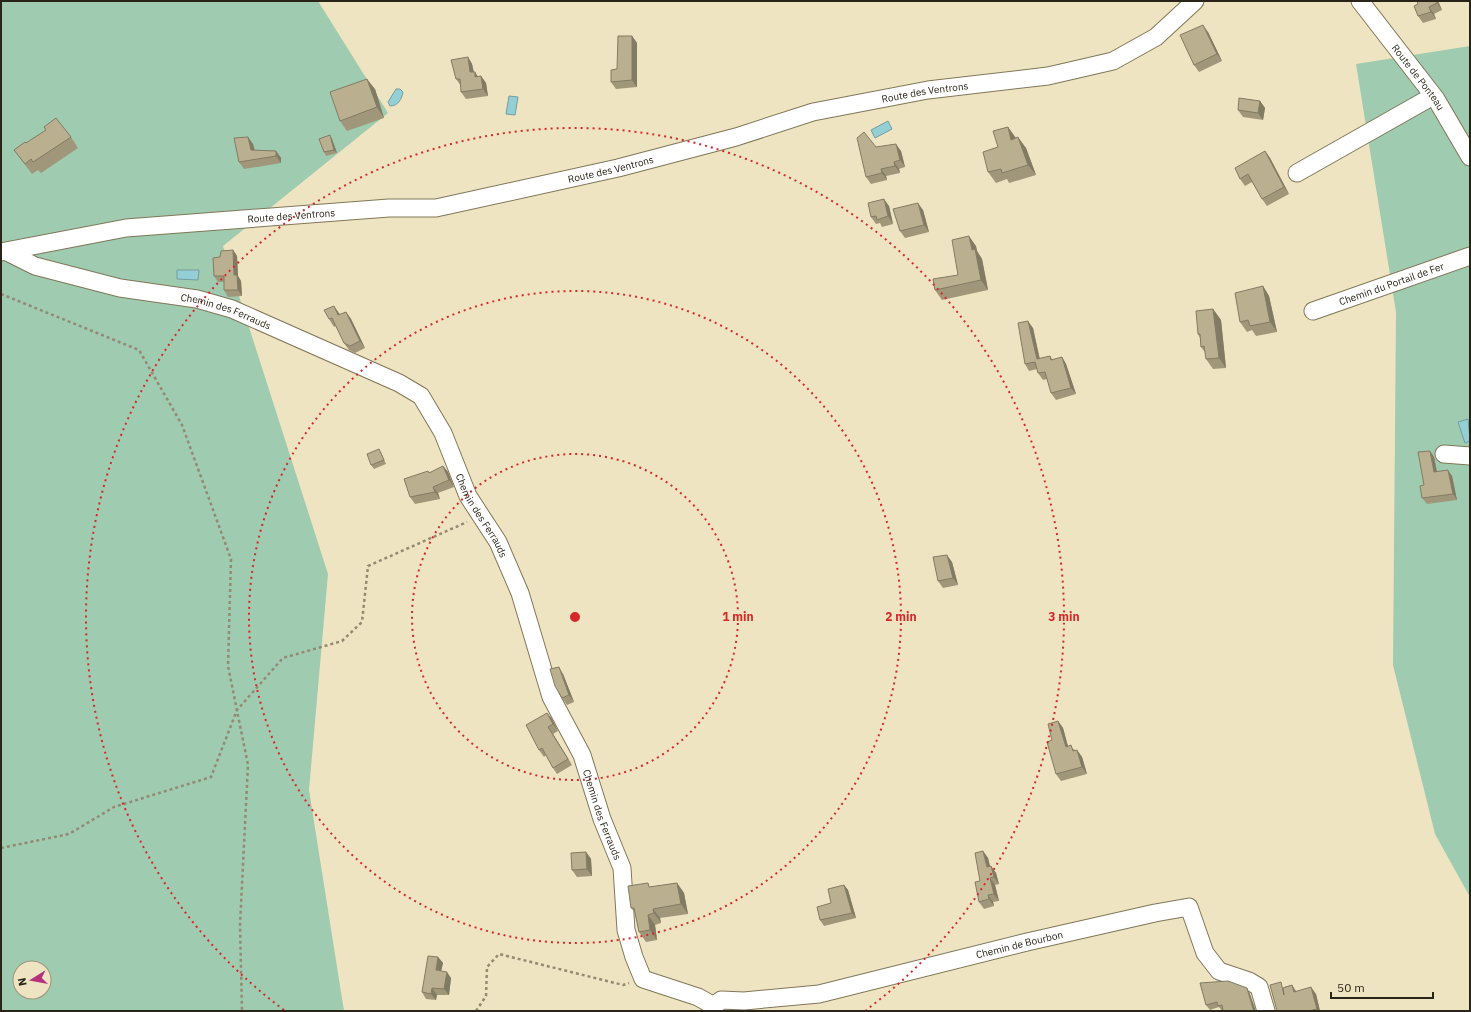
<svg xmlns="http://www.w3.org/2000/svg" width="1471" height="1012" font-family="'IBM Plex Sans',sans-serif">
  <rect width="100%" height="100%" fill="#efe4c2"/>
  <path fill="#9fcbb0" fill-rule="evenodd" d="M1,1h317l70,112 -165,133 105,328 -19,216 35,221h-343zM20,968h24v24h-24z
    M1470,46v851l-35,-63 -42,-169 3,-353 -40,-248z"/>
  <path fill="#95cfd6" stroke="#749c9d" d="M396,89h4l3,3c-1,7 -5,14 -13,14l-2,-4z
    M509,96l9,1 -3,18 -9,-1z
    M888,121l4,8 -17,9 -4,-8z
    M177,270h22l-1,10 -21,-1z
    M1468,419l2,22 -5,2 -7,-21z"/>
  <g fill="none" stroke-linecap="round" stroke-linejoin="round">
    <defs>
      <g id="minor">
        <path id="s1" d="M1360,1l76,98 34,58"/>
        <path d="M1297,173l136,-77"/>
        <path id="s2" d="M1,252l125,-24 263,-20h47l182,-40 118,-31 77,-25 115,-22 120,-14 65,-15 43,-24 39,-36"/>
        <path id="s3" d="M7,252l28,14 85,22 77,11 35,10 167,74 22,13 22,37 25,63 30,46 22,51 31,104 31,58 20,64 20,49 4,62 8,27 9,22 55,18 16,9 1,5"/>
        <path id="s4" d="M1313,311l157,-55"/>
        <path d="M1444,454l26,2"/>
        <path id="s5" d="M714,1006l7,-6 23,1 75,-7 208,-52 128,-29 34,-6 16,46 14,18 30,10 10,6 7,24"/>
      </g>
    </defs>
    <use href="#minor" stroke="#807757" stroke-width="19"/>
    <path stroke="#928b72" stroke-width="2.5" stroke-dasharray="3 3" stroke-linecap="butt" d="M1,294l138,56 43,75 49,134 -3,107 20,99 -8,160 2,86
      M1,848l68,-14 45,-27 97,-30 26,-67 46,-52 59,-17 20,-19 6,-56 99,-44
      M476,1011l10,-15 1,-29 12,-13 124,31 6,-2"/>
    <use href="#minor" stroke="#fff" stroke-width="17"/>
  </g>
  <path fill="#a0977b" d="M1417,1h21l4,9 -8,4 2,5 -13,4 -5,-7v-12z
    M1208,32l14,29 -23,11 -5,-7z
    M632,36l5,7v44l-21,2 -5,-7z
    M468,57l4,7 2,8h1l3,5 3,-1 5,7 2,13 -22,3 -5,-7v-6l-5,-7z
    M375,89l9,29 -37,13 -7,-10z
    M1260,101l5,7 -2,12 -20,-3 -5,-7z
    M1008,127l8,11 10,10 10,27 -27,8 -2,-4 -11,4 -8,-11 10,-25z
    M330,135l2,4 5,14 -11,3 -2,-4z
    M71,137l7,11 -37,25 -3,-3 -6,4 -18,-24 12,-7z
    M253,144l2,6 21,1 5,7v5l-37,6 -5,-7z
    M876,147l25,4 4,16 -6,2 1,4 -14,3 1,4 -16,4 -5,-7z
    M1265,151l5,7 19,36 -22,12 -5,-7 -10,-17 -7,4 -5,-7z
    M889,206l4,18 -11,3 -2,-4 -4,1 -5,-7z
    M923,210l6,22 -24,6 -5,-7z
    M976,246l1,5 5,8 6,31 -46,10 -7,-10 23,-15z
    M233,250l4,6 1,20 3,5 1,15 -14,1 -4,-7v-8h-6l-4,-6 6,-19z
    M1263,286l6,10 8,36 -21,4 -4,-6 -5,2 -7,-10z
    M1213,309l8,11 5,48 -13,1 -7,-10 -1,-7 -4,-5 -1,-9 -2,-4z
    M346,312l5,7 14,29 -10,5 -6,-3 -5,-7 -8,-17 -2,1 -5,-8 10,-6 1,2z
    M1033,328l7,31 10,-3 3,4 9,-3 4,7 10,30 -20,6 -5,-7 -4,-14 -4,1 -5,-7 -1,-4 -8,2 -4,-7z
    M1430,451l4,6 3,14 15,5 5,24 -30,4 -5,-6 2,-13z
    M381,452l5,12 -12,5 -3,-4z
    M443,466l5,6 6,15 -16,6 2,6 -25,5 -5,-7 18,-26 1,2z
    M952,562l6,23 -15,3 -5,-7z
    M563,674l11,28 -7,3 -5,-7z
    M547,713l5,6 6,12 -5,3 19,31 -15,9 -4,-6 -7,-13 -2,2 -5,-7z
    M1058,721l5,7 5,18 7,4h2l5,7 5,17 -26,7 -5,-7 -4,-34z
    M983,851l5,7 2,9 1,-1 5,7 3,11 -4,1 4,16 -6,1 1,4 -10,3 -5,-7 1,-21z
    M586,852l5,7 1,17 -15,1 -5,-7z
    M677,883l7,10 4,21 -28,4 1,5 -6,2 2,15 -11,2 -7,-10 -4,-19 -4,-5 19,-21z
    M844,885l4,5 8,28 -32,8 -4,-6 11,-17z
    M438,957l5,6 -2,8 10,7 -2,17h-12l-1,5 -10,-1 -4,-7z
    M1200,983l50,11 -27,16 -1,1 -3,-4 -9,3 -4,-5z
    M1292,985l4,6 20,3 4,17h-43l7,-24z"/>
  <path fill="#827b64" d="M1436,1h2l4,9 -5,-7z
    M1429,7l5,7 2,5 -5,-7z
    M1203,25l5,7 14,29 -5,-7z
    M632,36l5,7v44l-5,-7z
    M468,57l4,7 3,15 -5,-7z
    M475,72l4,7 -4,-2z
    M481,76l5,7 2,13 -5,-7z
    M367,79l8,10 9,29 -7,-11z
    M1260,101l5,7 -2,12 -5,-7z
    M1008,127l7,10 4,13 -8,-10z
    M330,135l2,4 5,14 -3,-3z
    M248,137l5,7 3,13 -5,-7z
    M1018,137l8,11 10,27 -8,-10z
    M896,144l5,7 4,16 -5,-7z
    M276,151l5,7v5l-5,-7z
    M1265,151l5,7 19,36 -5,-7z
    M894,162l5,7 1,4 -5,-7z
    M881,169l5,7 1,4 -5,-7z
    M884,199l5,7 4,18 -5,-8z
    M918,203l5,7 6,22 -5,-7z
    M969,236l7,10 1,5 5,8 6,31 -7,-10 -9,-30z
    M233,250l4,6 1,20 3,5 1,15 -4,-6 -4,-15z
    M1263,286l6,10 8,36 -7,-10z
    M334,306l5,7 4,10 -5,-8z
    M1213,309l8,11 5,48 -7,-10z
    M346,312l5,7 14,29 -5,-7z
    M1028,321l5,7 8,38 -4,-7z
    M1062,357l4,7 10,30 -5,-6z
    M1430,451l4,6 4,21 -4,-6z
    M443,466l5,6 6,15 -5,-7z
    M1448,470l4,6 5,24 -4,-6z
    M433,487l5,6 2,6 -5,-7z
    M947,555l5,7 6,23 -5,-7z
    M559,667l4,7 11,28 -5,-7z
    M547,713l5,6 6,12 -5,-7z
    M1058,721l5,7 7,26 -4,-7z
    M548,727l5,7 19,31 -4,-6z
    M1077,750l5,7 5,17 -5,-7z
    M983,851l5,7 4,16 -5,-7z
    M586,852l5,7 1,17 -5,-7z
    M991,866l5,7 3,11 -5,-7z
    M990,878l5,7 4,16 -5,-7z
    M677,883l7,10 4,21 -7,-10z
    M844,885l4,5 8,28 -4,-5z
    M988,895l5,7 1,4 -5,-7z
    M653,909l7,9 1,5 -7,-10z
    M648,915l7,10 2,15 -7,-10z
    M438,957l5,6 -3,13 -4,-6z
    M447,972l4,6 -2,17 -5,-6z
    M1292,985l4,7h-2z
    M1311,987l5,7 4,17h-2l-1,-2z
    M432,988l5,7 -1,5 -5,-6z
    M1247,988l3,6 6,17h-2l-1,-2z"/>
  <path fill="#bab08f" stroke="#827b64" d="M1417,1h19l1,2 -8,4 2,5 -13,4 -4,-10 4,-2z
    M1203,25l14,29 -23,11 -14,-30z
    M618,36h14v44l-21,2v-12l6,-1z
    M468,57l2,15h5v5l6,-1 2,13 -22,3 -1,-13h-4l-5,-19z
    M367,79l10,28 -37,14 -10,-29z
    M1239,98l21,3 -2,12 -20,-3z
    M56,118l15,19 -38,25 -2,-3 -6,5 -11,-14 11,-8 1,1 20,-13 -2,-3z
    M1008,127l3,13 7,-3 10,28 -26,8 -1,-4 -13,3 -5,-20 15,-5 -5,-16z
    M864,132l12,15 20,-3 4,16 -6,2 1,4 -14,3 1,4 -16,4 -9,-39z
    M330,135l4,15 -10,2 -5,-13z
    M248,137l3,13 25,1v5l-37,6 -5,-24z
    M1265,151l19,36 -22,12 -14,-25 -8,5 -5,-11z
    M884,199l4,17 -11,4 -1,-4 -5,1 -3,-14z
    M918,203l6,22 -24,6 -7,-22z
    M969,236l3,14 3,-1 6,31 -46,10 -2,-11 25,-4 -6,-35z
    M233,250l1,25h3l1,15h-14v-14h-10l-1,-18 7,-1 1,-6z
    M1263,286l7,36 -20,4 -2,-6 -8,2 -5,-29z
    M334,306l4,9 8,-3 14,29 -10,5 -6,-3 -12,-25 -3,1 -5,-9z
    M1213,309l6,49 -13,1 -2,-13 -3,1 -1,-13h-2l-2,-23z
    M1028,321l9,38 13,-3 1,4 11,-3 9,31 -20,5 -6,-21 -7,1 -3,-11 -10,2 -7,-41z
    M379,449l5,11 -13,5 -4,-11z
    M1430,451l4,21 14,-2 5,24 -31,4 -2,-12 4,-1 -6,-33z
    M443,466l6,14 -16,7 2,5 -25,5 -6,-18 24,-8 1,2z
    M947,555l6,23 -15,3 -5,-24z
    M559,667l10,28 -7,3 -7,-12 -5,-17z
    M547,713l6,11 -5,3 20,32 -15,9 -11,-20 -3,2 -13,-25z
    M1058,721l8,26 5,-2 2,6 4,-1 5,17 -26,7 -9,-32 5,-2 -4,-16z
    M983,851l4,16 4,-1 3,11 -4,1 4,16 -6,1 1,4 -10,3 -4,-20 5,-1 -5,-28z
    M586,852l1,17 -15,1 -1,-17z
    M648,883l1,4 28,-4 4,21 -28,5 1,4 -6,2 2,15 -11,2 -5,-24h-3l-3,-22z
    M844,885l8,28 -32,7 -3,-13 14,-4 -3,-14z
    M428,956l10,1 -2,13 11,2 -3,17 -12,-1 -1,6 -9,-2z
    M1228,981l19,7 6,21 2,2h-32l-1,-6 -4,1 -1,-4 -11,3 -6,-22z
    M1281,982l3,13 -1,-7 9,-3 2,7 17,-5 6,22 -9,2h-31l-7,-26z"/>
  <g fill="none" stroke="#d62828" stroke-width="2" stroke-dasharray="2 4">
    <circle cx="575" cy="617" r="163"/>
    <circle cx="575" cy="617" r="326"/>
    <path d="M284 1010A489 489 0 1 1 866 1010"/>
  </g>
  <g text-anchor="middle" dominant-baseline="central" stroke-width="3" stroke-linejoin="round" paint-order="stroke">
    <g font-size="10" fill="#282417" stroke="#efe4c2">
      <text stroke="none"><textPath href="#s1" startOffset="96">Route de Ponteau</textPath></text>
      <text stroke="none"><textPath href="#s2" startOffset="941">Route des Ventrons</textPath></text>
      <text stroke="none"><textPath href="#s2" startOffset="617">Route des Ventrons</textPath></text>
      <text stroke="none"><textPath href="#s2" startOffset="293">Route des Ventrons</textPath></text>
      <text stroke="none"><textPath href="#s4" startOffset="83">Chemin du Portail de Fer</textPath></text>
      <text stroke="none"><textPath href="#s3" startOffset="228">Chemin des Ferrauds</textPath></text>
      <text stroke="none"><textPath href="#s3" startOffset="576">Chemin des Ferrauds</textPath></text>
      <text stroke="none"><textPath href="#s3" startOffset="900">Chemin des Ferrauds</textPath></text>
      <text stroke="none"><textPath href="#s5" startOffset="314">Chemin de Bourbon</textPath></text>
    </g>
  </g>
  <circle cx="575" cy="617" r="6" fill="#d62828" stroke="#efe4c2" stroke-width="2"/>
  <g font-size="12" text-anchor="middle" font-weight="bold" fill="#d62828" stroke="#efe4c2" stroke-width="3" stroke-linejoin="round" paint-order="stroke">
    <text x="738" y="621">1 min</text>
    <text x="901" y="621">2 min</text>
    <text x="1064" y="621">3 min</text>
  </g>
  <rect width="1471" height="1012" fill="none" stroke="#282417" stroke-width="4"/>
  <g transform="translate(32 980) rotate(259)"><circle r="19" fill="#efe4c2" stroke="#9f977e"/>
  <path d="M0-3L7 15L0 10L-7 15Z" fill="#b4327b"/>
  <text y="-6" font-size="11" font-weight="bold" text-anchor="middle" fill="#282417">N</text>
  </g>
  <path d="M1331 992v6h102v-6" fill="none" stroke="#282417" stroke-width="2"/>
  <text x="1337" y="992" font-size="12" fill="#282417" stroke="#efe4c2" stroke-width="3" paint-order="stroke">50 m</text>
</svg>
